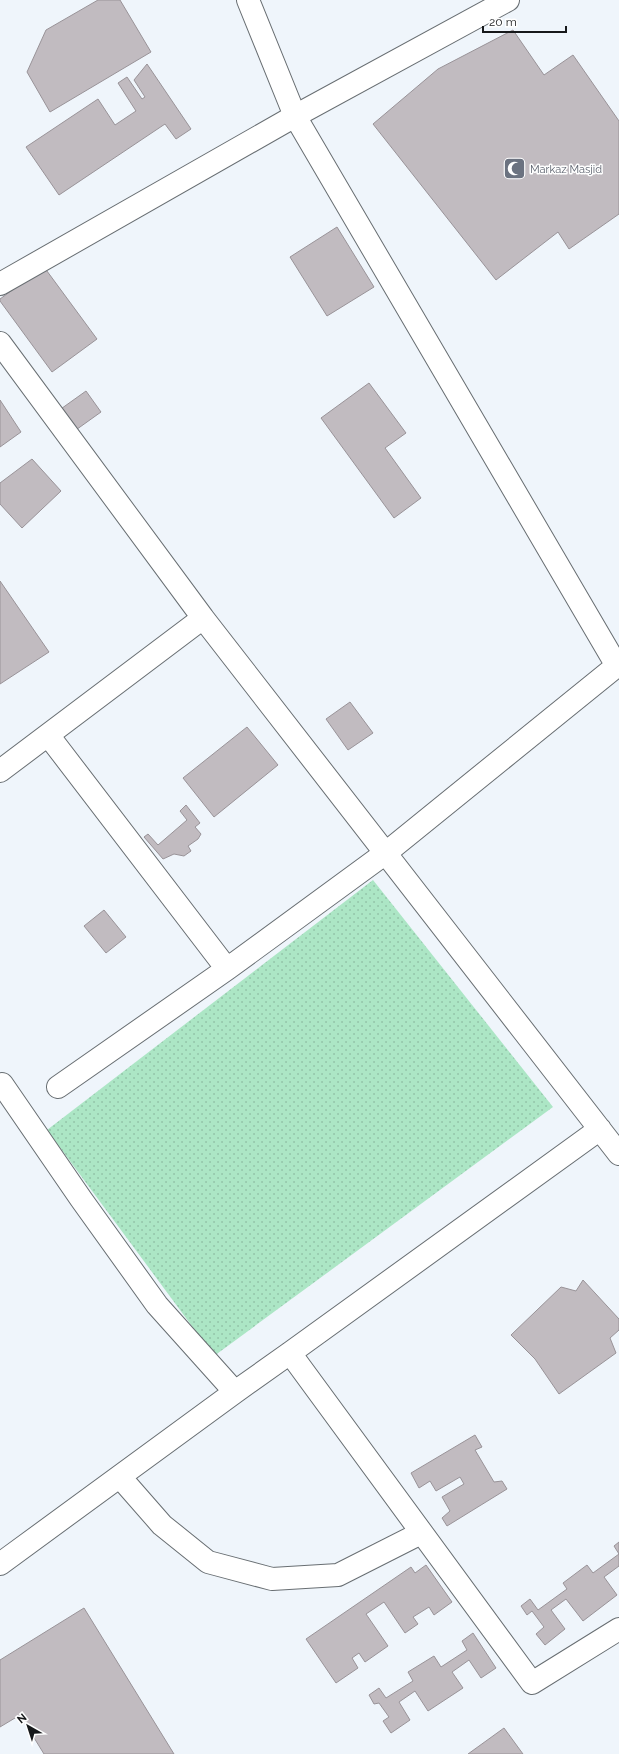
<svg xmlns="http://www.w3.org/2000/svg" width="619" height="1754" font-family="Raleway,sans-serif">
  <defs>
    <pattern id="grass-dots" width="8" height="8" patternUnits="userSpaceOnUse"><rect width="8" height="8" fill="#ace6c5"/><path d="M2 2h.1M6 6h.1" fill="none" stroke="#93c5a9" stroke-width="1.8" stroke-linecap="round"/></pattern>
  </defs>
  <rect width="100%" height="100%" fill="#eff5fb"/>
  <path fill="url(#grass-dots)" d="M373,880l180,227 -339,249 -167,-226z"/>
  <path fill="#c1bbc0" stroke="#999398" d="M98,0h22l31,52 -101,60 -23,-40 19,-42z
    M513,30l31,45 29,-20 46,66v93l-50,35 -11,-17 -62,48 -123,-156 65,-55z
    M147,64l44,65 -15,10 -11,-15 -106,71 -33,-48 72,-48 17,26 21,-14 -18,-28 9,-6 15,22 3,-2 -11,-17z
    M337,227l37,60 -47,29 -37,-59z
    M44,267l53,72 -45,33 -52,-71v-2z
    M369,383l37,50 -21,15 36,50 -27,20 -73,-100z
    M86,391l15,21 -28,20 -15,-21z
    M0,400l21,32 -21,15z
    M32,459l29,32 -39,37 -22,-24v-21z
    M0,581l49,71 -49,32z
    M350,702l23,31 -25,17 -22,-31z
    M247,727l31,38 -64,52 -31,-39z
    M186,805l14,18 -5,4 6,7 -3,5 -10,7 3,5 -7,5 -10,-2 -11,5 -19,-22 4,-3 10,11 29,-25 -7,-9z
    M104,910l22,27 -20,16 -22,-27z
    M583,1280l36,39v11l-9,8 6,15 -57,41 -24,-35 -24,-24 50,-48 15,4z
    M475,1435l7,12 -7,3 19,32 8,-1 5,8 -60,37 -5,-8 8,-7 -8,-14 22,-13 -4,-7 -24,14 -6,-10 -11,7 -8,-15z
    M619,1542v12l-5,-8z
    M619,1554v12l-15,11 13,18 -34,26 -17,-22 -15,11 14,19 -20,16 -9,-11 8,-7 -12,-16 -5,4 -6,-9 9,-7 8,11 29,-21 -4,-6 24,-18 6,8z
    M426,1565l26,37 -18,13 -5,-8 -16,10 5,7 -13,9 -21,-31 -18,12 22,32 -23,16 -6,-9 -7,5 6,10 -22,15 -30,-44 105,-72 4,6z
    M84,1608l90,146h-130l-24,-39 -20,12v-67z
    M473,1633l23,35 -15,10 -12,-18 -17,12 11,16 -35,23 -13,-20 -16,11 11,18 -19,13 -8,-12 6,-4 -10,-14 -5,1 -5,-9 10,-7 7,10 27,-17 -5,-9 26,-16 7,11 26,-17 -5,-9z
    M504,1728l19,26h-55z"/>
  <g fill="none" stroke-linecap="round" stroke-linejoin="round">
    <defs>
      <path id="minor" d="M248,0l47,116 322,550
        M0,343l203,275 416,536
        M48,735l179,234
        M0,771l203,-153
        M2,1084l79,115 76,106 78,87
        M58,1087l169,-118 160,-117 232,-188
        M290,1353l242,330 87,-54
        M120,1477l42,48 46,37 64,17 66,-4 83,-42
        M0,1564l235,-172 55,-39 310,-224"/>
      <path id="tertiary" d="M0,284l295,-168 213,-116"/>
    </defs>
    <use href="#minor" stroke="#686e72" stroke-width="24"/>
    <use href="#tertiary" stroke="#686e72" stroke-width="24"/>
    <use href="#minor" stroke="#fff" stroke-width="22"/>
    <use href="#tertiary" stroke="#fff" stroke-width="22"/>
  </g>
  <defs>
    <symbol id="mosque-square" viewBox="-11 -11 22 22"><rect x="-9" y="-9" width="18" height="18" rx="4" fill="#6b7280" stroke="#fff"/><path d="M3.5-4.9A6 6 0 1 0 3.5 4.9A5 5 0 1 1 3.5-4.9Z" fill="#fff"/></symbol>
  </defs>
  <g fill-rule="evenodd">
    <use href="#mosque-square" x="502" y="156" width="25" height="25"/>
  </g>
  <g text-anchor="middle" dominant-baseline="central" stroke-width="3" stroke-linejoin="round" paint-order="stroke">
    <g font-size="11" fill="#5b616d" stroke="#fff" text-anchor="start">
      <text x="530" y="169">Markaz Masjid</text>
    </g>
  </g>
  <g transform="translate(28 1726) rotate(321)" stroke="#ffffff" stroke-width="3" paint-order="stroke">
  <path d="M0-3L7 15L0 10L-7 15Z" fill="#16181a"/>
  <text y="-6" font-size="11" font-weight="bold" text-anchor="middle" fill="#16181a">N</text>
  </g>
  <path d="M483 26v6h83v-6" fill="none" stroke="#16181a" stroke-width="2"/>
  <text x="489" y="26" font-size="12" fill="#16181a" stroke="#ffffff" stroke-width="3" paint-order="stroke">20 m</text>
</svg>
